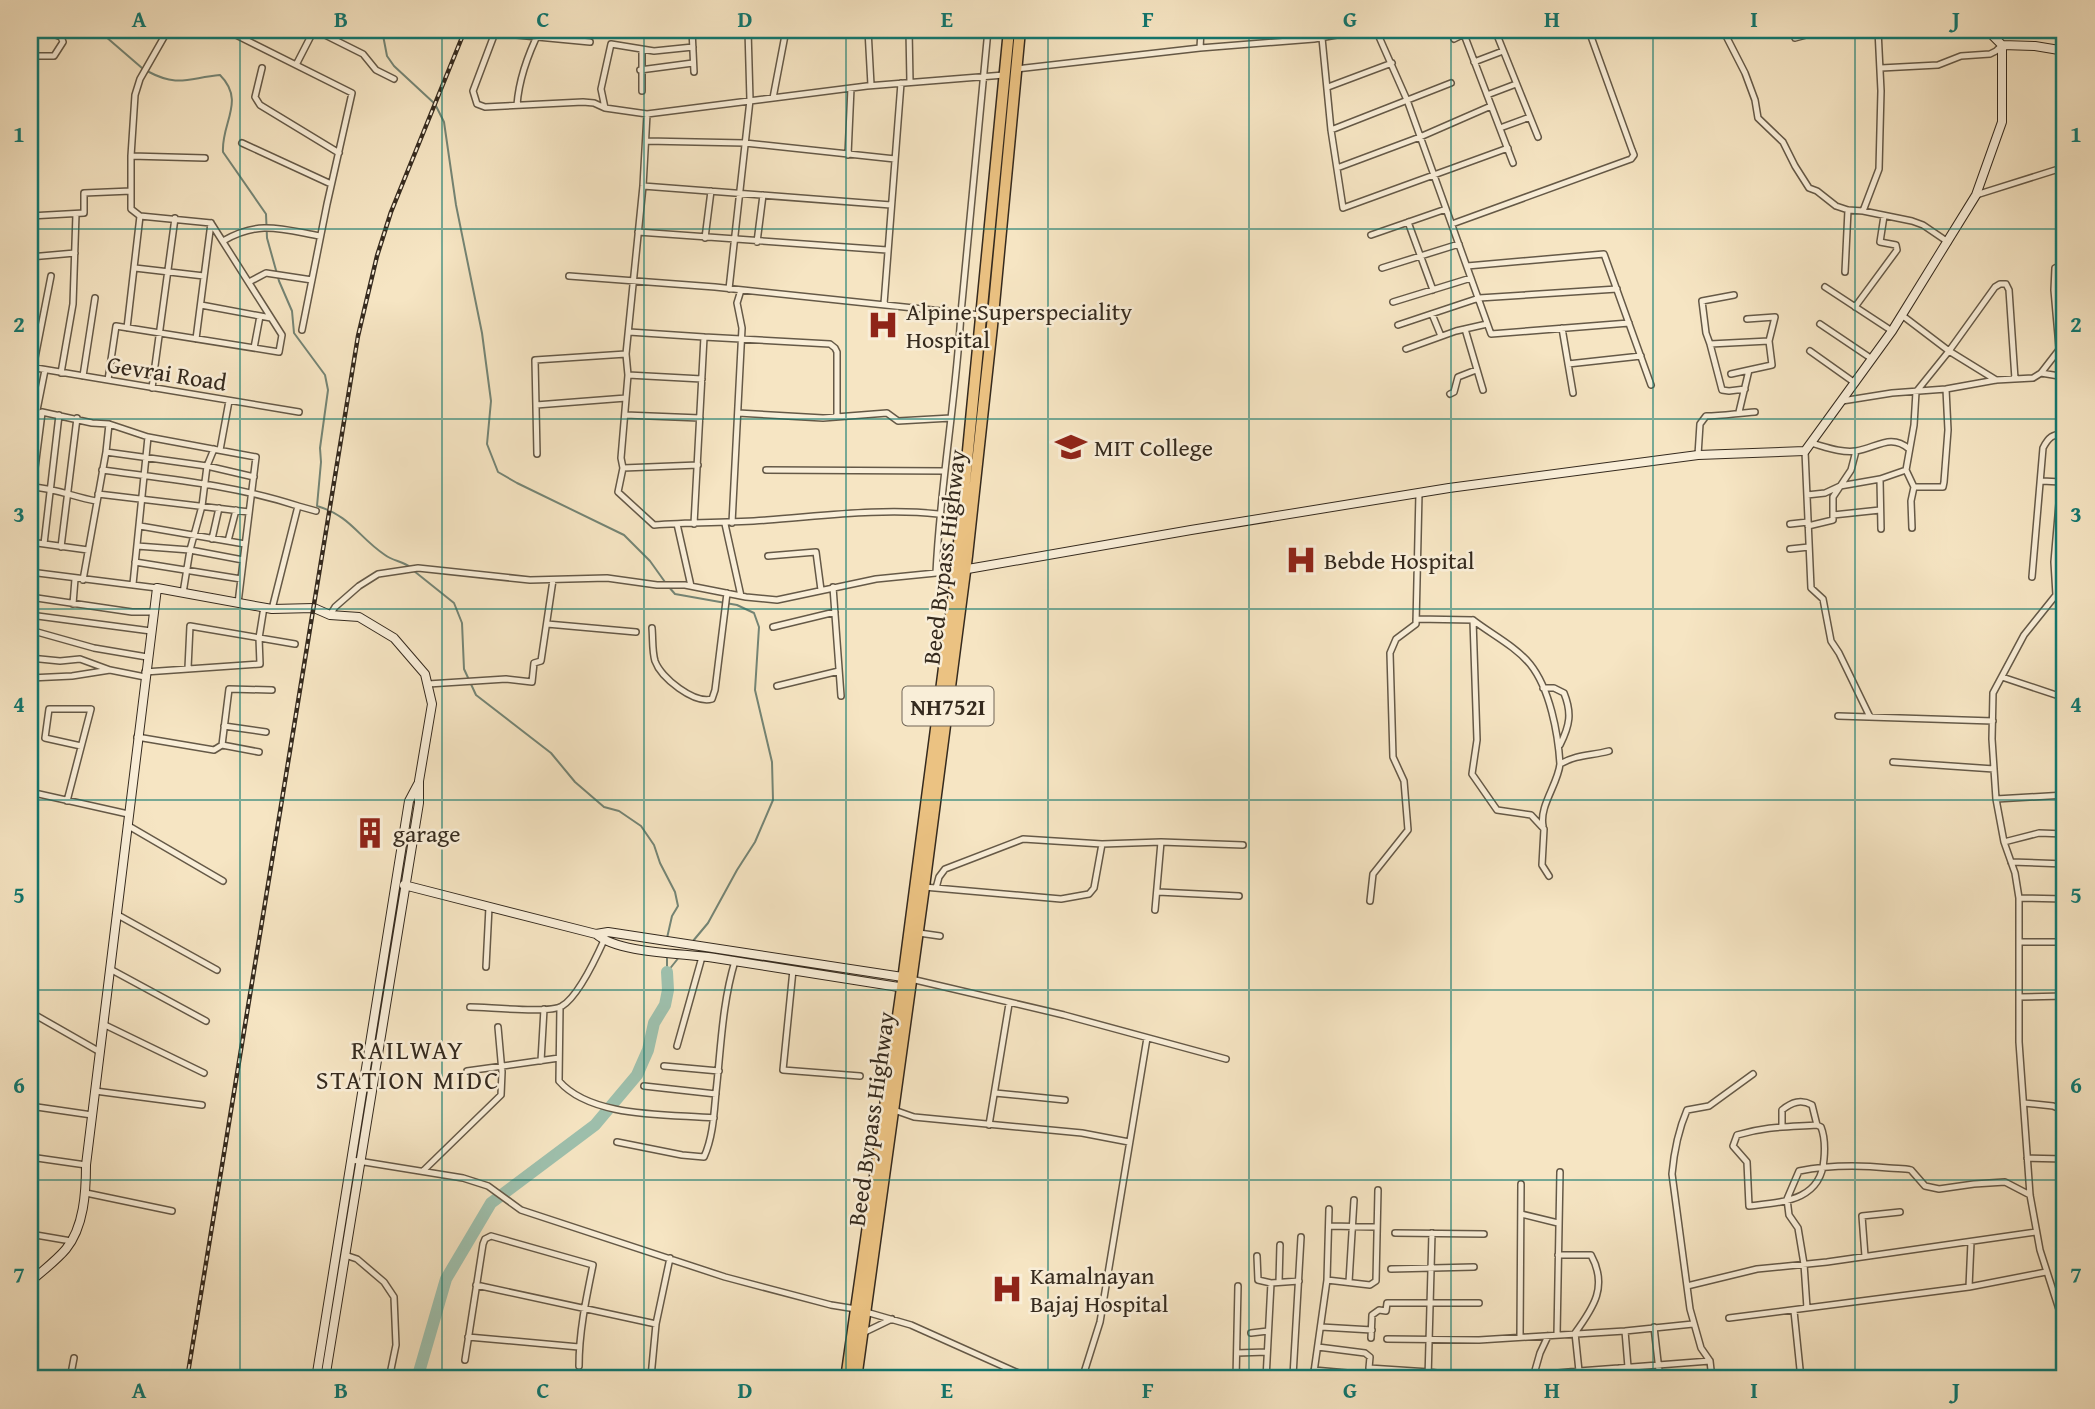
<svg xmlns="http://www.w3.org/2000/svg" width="2095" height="1409" font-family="'Gentium Book Plus',serif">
  <rect width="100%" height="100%" fill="#f6e5c3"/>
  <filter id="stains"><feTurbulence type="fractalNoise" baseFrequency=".00286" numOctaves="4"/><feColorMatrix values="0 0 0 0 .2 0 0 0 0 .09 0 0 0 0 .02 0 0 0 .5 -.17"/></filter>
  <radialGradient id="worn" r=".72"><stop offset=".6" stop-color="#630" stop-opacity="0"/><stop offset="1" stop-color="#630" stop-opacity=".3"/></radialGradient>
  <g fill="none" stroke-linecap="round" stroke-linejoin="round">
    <path stroke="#748474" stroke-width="2" d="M98,30l44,38
      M382,30l5,26 7,10 41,38 9,18 12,83 26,128 9,68 -4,43 11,28 19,11 107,52 26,26 15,21
      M147,71c32,17 41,7 73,4 26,26 1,48 3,77l43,62 1,24 12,43 13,30 2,22 31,42 3,15 -8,58 1,14 -4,44c34,10 41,31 68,49 8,6 17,6 25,12
      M414,571l40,32 8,20 2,46 12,26 75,58 24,29 29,25 15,4 22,15 13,19 6,18 15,29 3,14 -6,10 -5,22
      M668,586l7,8 62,11 17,8 5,14 -4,63 17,72 1,38 -18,42 -18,28 -29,53 -15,18
      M667,957v15
      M668,971l12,-15"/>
    <path stroke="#9ec0ad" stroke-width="12" d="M417,1379l29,-100 45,-76 104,-78 42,-50 11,-25 6,-27 11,-18 3,-15 -1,-18"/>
    <defs>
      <path id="street" d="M226,30l126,63 -25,111 -25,126
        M315,30l48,24 13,16 18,9
        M496,30l-23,61 4,13 8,3 98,-5 11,1 11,5 42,6 220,-28 137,-11
        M692,30l2,42
        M868,30l3,55
        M909,30l1,52
        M1376,30l31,70 84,234 138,-11
        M1495,30l43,107
        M1723,30l22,43 10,27 3,18 25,24 12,24 14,22 8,3 19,15 12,4 15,1 49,10 11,4 25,17
        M1792,30l3,8 30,-8
        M495,33l95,9
        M1322,38l9,92 12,78 165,-60
        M1454,39l10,-5 1,3 48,126
        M1200,48l1,-18
        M30,56h24l9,-14 -2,-5 -18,-7
        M1474,62l29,-11
        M296,65l18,-35
        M262,68l-7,29 5,8 79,48
        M1881,68l57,-3 23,-9 29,-2 6,-3 6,-6
        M1016,69l184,-21 114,-9 51,-9
        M640,70l53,-7
        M1328,87l64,-24
        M642,91v-40
        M1487,95l29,-11
        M773,98l13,-68
        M517,105c2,-27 11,-51 23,-75
        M605,108l-4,-19 10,-45 43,7 39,-4
        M647,114l-4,72 -17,168 2,21 -7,83 2,10 -5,24 36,33c38,-3 76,-2 113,-5 56,-4 115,-12 171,-6
        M1500,128l30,-11
        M1331,130l120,-47
        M646,141l99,2 150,16
        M242,143l89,41
        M848,155l3,-67
        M131,156l4,-61 5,-16 28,-49
        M1337,168l83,-31 71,-31
        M2061,169l4,30
        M643,186l248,19
        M131,191v18l9,7 71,7
        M1976,195l89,-28
        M1863,211l16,-42 2,-78 -3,-61
        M30,216l54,-3v-20l47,-2v-35l74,2
        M1408,222l25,68
        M1452,224l179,-65 3,-4 -2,-5 -43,-119
        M638,232l249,18
        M1371,235l75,-26
        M705,238l6,-47
        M223,241c36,-21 58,-12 97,-5
        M757,242l6,-47
        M30,257l45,-4
        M1467,266l137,-12 47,131
        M135,268l69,8
        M1382,268l77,-24
        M1845,272l3,-62
        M569,276l146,11 246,26c-5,87 -21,173 -25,260
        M249,282l17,-9 46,7
        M1825,287l67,44
        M729,289l21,-189 -2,-70
        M1734,295l-32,6 4,32 4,11 59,-3 3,24 -23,5 -10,42
        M1393,302l78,-24
        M884,304l17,-221
        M201,305l70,13
        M1855,307l42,-57 -1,-5 -16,-3 4,-26
        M1432,314l9,22
        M981,315l-20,-2 27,-283
        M1903,316l46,35 47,29
        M1747,319l28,-2 -6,24
        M1820,324l52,35
        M1398,325l81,-27 138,-9
        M127,328l13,-112
        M1562,328l11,65
        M1465,329l18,61
        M629,332l75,5 -10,187
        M704,337l126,7 5,4 2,4v65
        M196,339l15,-116
        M1710,344l12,46 7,1 16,-2
        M2059,347l-5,-57 1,-22 10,-5
        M254,348l6,-32
        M1406,349l50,-18 31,-7
        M1810,351l45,32
        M1568,364l73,-8
        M30,367l269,45
        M33,368l18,-92
        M61,373l12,-69 3,-90
        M2041,373l24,4
        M1731,374l18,-4
        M628,375l74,4
        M83,376l12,-78
        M108,380l8,-54 163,26 3,-17 -71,-112
        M152,388l23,-170
        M1450,394l4,-2 4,-15 18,-7
        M1842,401l50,-8 54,-4 50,-9 37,-2 8,-5 24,-31
        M536,405l90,-7
        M738,413l85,5 64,-5 11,8 53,-3
        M30,414l6,1 6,-3 50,11 17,1 39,13 108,20 -18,146
        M36,415l9,-45
        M625,415l75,3
        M2065,434l-11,128 2,33h9
        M1811,443c15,4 30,10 45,8 20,-3 35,-18 53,-2
        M220,450l9,-49
        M1805,451l6,137 12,11 8,42 8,12 31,64
        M106,452l101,14 47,11
        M537,454l-2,-94 91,-6
        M1698,455l2,-31 6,-8c17,0 32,-3 49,-4
        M623,468l75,-3
        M102,470c66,9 132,15 196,36l-26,103
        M766,470l179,1
        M1906,470l8,17 -3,14 1,27
        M1880,479l1,50
        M2042,481l19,1
        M32,487c22,1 42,10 64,14
        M1914,487h29l1,-5 4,-52 -2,-41
        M98,494l151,18
        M1807,495l18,-2 15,-7 40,-7 26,-9 8,-45 2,-33 33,-41 46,-64 5,-3h6l3,6 6,89
        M298,506l18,5
        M30,507l12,-94
        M1833,515l47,-5
        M732,523l10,-195 -5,-25 4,-13
        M677,524l14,62
        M725,524l16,72
        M1790,524l18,-2
        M140,526l105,18
        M1808,526l25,-6v-23l18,-27 5,-19
        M212,539l7,-31
        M228,541l8,-31
        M30,542l58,8
        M44,544l15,-129
        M137,546l53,4 53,10
        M61,547l16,-129
        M1790,549l19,-2
        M768,556l48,-4 5,38
        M135,562l106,17
        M2065,563l-9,32 -32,40 -31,58 -1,46 4,60 8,43 11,31 4,25v144l11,153 10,55 25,78
        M30,572l127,16
        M2032,577l11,-129c5,-10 10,-15 22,-14
        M83,580l23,-128 3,-28
        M133,584l15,-147
        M833,587l8,109
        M183,593l7,-43 12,-44 5,-40 7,-17
        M30,597l102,15h21
        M73,604l2,-25
        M30,615l121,16
        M330,615l5,-8 24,-21 19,-12 40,-6 112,12 77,-2 50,7h28l61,12 31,3 99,-21 80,-8
        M1416,619l57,1 4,120 -5,34 25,36 34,5 13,14 -2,36 7,11
        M1473,620c18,14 42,26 57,44 20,25 28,69 30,100 18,-10 31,-8 49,-13
        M547,624l89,8
        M773,627l62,-15
        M652,628c1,11 0,23 3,33 6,17 39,43 57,38l3,-9 12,-97
        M30,630l64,18 53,9
        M30,658l30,3 20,-2 30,11 35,7
        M188,668l2,-42 105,18
        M145,672l115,-8 -1,-26 5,-31
        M2002,677l63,21
        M30,678l42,-2 38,-6
        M428,684l78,-5 26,3 2,-19 7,-2 12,-81
        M777,686l62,-15
        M1543,688h11l10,5c8,20 6,32 -4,52
        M1838,716l155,5
        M224,726l42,6
        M137,737l77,13 8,-5 7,-56 43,1
        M222,745l37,7
        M1893,762l101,7
        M30,792l98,22
        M1996,799l69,-4
        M67,801l24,-92h-42l-4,29 36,8
        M127,825l96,56
        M1543,826c-4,-20 15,-42 17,-62
        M1161,842l82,3
        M2004,842l35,-9 26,1
        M2011,862l54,2
        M924,887l137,12 28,-5 5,-6 8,-44 59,-2 -6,68
        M936,888l3,-11 6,-8 78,-30 79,5
        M1158,892l81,4
        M2019,898l46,1
        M1370,901l3,-27 35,-44 -4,-49 -11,-24 -3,-104 6,-14 20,-15 3,-131
        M116,914l101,56
        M919,933l21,3
        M2019,942h46
        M486,967l3,-60
        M110,969l96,52
        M793,970l-10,100 77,6
        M911,979l153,36 162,44
        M2019,997l46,-1
        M470,1007c18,0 80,7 92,-1 17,-10 35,-50 43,-68
        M560,1007l-1,74c32,37 108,33 155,37
        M30,1012l70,40
        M103,1024l101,49
        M677,1046l25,-89
        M541,1061l3,-52
        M664,1066l55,5
        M467,1071l92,-13
        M644,1086l72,8
        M95,1091l107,14
        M995,1093l70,7
        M2024,1103l29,3 12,5
        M30,1106l62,9
        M894,1110l20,7 168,16 47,9
        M989,1125l20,-121
        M1782,1126v-16c10,-8 19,-11 30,-5l5,20 4,2c4,10 4,21 3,32 -3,42 -41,43 -75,47l-2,-44 -14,-16 4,-11c30,-9 50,-8 80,-10
        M617,1142l65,13 22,2c9,-20 10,-43 12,-65 5,-44 6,-88 19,-131
        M30,1157l56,8
        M2027,1158l38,1
        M352,1160l111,18 25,8 33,24 204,67 106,28 25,4
        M423,1171l78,-76 1,-23 -4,-45
        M86,1193l86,18
        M1521,1214l37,9
        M1329,1226l48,1
        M1395,1233l89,1
        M30,1234l41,7
        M345,1255l12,4 27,23 10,15 2,48 -7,34
        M1558,1255h33c17,31 3,52 -16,78l4,38 40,-3 1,11
        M1257,1256l1,24 13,3
        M1865,1256l-3,-40 38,-4
        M1391,1269l83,-2
        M1327,1280l43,5 6,-4 2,-91
        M1279,1282l1,-37
        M1349,1282l5,-82
        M476,1285l180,39
        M1687,1286l70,-17 70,-7 209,-30
        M1969,1287l2,-45
        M1807,1308l-3,-44 -6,-36 -9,-13 -2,-16 12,-28c30,-6 60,-6 90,-3 8,1 15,0 22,2l14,16 14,3 35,-5 31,-2 25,13
        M1794,1311l7,68
        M866,1312l45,13 114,51 16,3
        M1729,1318l240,-31 77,-15
        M1321,1327l51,3
        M1654,1327l6,52
        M1625,1331l3,36
        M863,1333l29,-14
        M1251,1333l17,-2
        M1557,1335l3,-163
        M468,1337l111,10
        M1520,1337l1,-153
        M1371,1338l1,-23 7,-5 7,1 1,-8h92
        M1387,1339l92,1 146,-9 68,-7
        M1318,1347l47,6 5,4 -1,11 60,4 53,7
        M1237,1353l30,-1
        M465,1360l18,-116 2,-5 6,-3 102,29c-7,34 -14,67 -14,101
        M1619,1368l91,-7
        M1314,1370l55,5
        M464,1374v5
        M1534,1374l6,-21 8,-17
        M1293,1376l8,-139
        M651,1377l5,-53 14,-66
        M70,1379l4,-21
        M640,1379l1,-2 25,-1 1,3
        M1082,1379l18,-57 47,-284
        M1236,1379l2,-93
        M1266,1379l5,-96 28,-2
        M1313,1379l14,-99 2,-71
        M1428,1379l4,-146
        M1497,1379l82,-8 2,8
        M1712,1379l-2,-18 -9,-13 -11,-39 -18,-135c2,-22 6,-43 15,-64l22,-4 44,-32"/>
      <path id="secondary" d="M2002,45l33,1 30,5
        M962,570l229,-40 258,-42 249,-33 107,-4 87,-120 84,-136 26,-73v-77l-9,-9 -2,-6
        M404,885l192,49 12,-2 301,46
        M596,934c23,20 88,19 119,24 64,10 127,20 190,30
        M30,1282c12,-11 26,-21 36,-33 18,-22 20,-57 20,-84l71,-577 115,21 42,-1 16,7 29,2 35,21 31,36 7,30 -13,77v22l-94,576
        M316,1379l93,-578 9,-17"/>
      <path id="highway" d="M846,1379l56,-391 53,-404 54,-554
        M856,1379l68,-492 43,-331 25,-230 28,-296"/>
    </defs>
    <use href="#street" stroke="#655947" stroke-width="8"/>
    <use href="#secondary" stroke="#352a1e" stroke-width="10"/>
    <use href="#highway" stroke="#352a1e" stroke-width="13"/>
    <use href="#street" stroke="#f9eed8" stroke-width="5"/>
    <use href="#secondary" stroke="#f9eed8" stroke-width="8"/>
    <use href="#highway" stroke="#ebc282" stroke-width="10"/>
    <defs>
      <path id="rail" d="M187,1379l171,-1043 19,-80 14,-44 74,-182"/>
    </defs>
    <use href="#rail" stroke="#352a1e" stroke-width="4.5"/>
    <use href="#rail" stroke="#f9eed8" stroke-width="2" stroke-dasharray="5" stroke-linecap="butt"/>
  </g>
  <path fill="none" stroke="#0f766e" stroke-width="2" stroke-opacity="0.55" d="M240,30v1349M442,30v1349M644,30v1349M846,30v1349M1048,30v1349M1249,30v1349M1451,30v1349M1653,30v1349M1855,30v1349M30,229h2035M30,419h2035M30,609h2035M30,800h2035M30,990h2035M30,1180h2035"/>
  <defs>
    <symbol id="hospital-bare" viewBox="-9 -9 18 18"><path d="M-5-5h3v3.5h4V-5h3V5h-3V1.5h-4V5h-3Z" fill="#8f2418" stroke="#f9eed8" stroke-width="2.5" paint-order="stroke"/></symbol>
    <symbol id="university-bare" viewBox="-9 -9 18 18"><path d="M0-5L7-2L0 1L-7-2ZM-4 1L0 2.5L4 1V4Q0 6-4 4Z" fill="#8f2418" stroke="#f9eed8" stroke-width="2.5" paint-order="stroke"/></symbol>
    <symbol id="building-bare" viewBox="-9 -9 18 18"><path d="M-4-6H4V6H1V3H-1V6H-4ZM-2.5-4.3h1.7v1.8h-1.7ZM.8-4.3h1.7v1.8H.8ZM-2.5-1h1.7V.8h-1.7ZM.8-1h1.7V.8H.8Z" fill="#8f2418" stroke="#f9eed8" stroke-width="2.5" paint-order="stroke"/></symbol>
  </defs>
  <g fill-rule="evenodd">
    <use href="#hospital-bare" x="861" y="303" width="44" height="44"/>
    <use href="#university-bare" x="1049" y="425" width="44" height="44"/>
    <use href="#hospital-bare" x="1279" y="538" width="44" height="44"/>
    <use href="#building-bare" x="348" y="811" width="44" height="44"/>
    <use href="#hospital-bare" x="985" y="1267" width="44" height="44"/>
  </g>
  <g text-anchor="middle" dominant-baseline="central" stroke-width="5" stroke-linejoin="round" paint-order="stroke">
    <rect fill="#f9eed8" stroke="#706556" stroke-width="2" x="902.5" y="686.5" width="91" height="39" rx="5"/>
    <g font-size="23" font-weight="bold" fill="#352a1e">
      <text x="948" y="706">NH752I</text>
    </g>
    <g font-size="24" fill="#352a1e" stroke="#f9eed8" text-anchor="start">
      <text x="906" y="311">Alpine Superspeciality<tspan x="906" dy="28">Hospital</tspan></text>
      <text x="1094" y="447">MIT College</text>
      <text x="1324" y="560">Bebde Hospital</text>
      <text x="393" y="833">garage</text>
      <text x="1030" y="1275">Kamalnayan<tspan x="1030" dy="28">Bajaj Hospital</tspan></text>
    </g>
    <g font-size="24" fill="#352a1e" stroke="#f9eed8">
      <text transform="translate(167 373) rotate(9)">Gevrai Road</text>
      <text transform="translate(944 557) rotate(-83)">Beed Bypass Highway</text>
      <text transform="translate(871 1119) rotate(-82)">Beed Bypass Highway</text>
    </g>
    <g font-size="26" letter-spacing="2" fill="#352a1e" stroke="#f9eed8">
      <text x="408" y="1049">RAILWAY<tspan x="408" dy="30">STATION MIDC</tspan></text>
    </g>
  </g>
  <rect width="2095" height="1409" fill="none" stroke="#f6e5c3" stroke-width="77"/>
  <rect x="38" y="38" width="2018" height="1332" fill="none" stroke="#0f766e" stroke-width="2.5"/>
  <g font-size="23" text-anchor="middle" font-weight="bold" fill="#0f766e">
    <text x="139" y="27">A</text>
    <text x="341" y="27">B</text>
    <text x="543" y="27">C</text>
    <text x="745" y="27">D</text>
    <text x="947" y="27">E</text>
    <text x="1148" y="27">F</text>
    <text x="1350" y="27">G</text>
    <text x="1552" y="27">H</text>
    <text x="1754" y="27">I</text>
    <text x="1956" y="27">J</text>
    <text x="19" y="142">1</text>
    <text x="2076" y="142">1</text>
    <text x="19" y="332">2</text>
    <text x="2076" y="332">2</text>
    <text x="19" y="522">3</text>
    <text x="2076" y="522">3</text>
    <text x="19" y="712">4</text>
    <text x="2076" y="712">4</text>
    <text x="19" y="903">5</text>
    <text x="2076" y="903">5</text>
    <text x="19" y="1093">6</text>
    <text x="2076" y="1093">6</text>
    <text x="19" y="1283">7</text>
    <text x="2076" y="1283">7</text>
    <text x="139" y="1398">A</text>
    <text x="341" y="1398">B</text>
    <text x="543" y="1398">C</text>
    <text x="745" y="1398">D</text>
    <text x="947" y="1398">E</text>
    <text x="1148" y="1398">F</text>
    <text x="1350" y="1398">G</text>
    <text x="1552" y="1398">H</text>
    <text x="1754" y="1398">I</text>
    <text x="1956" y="1398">J</text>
  </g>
  <rect width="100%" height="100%" filter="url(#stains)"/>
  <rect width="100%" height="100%" fill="url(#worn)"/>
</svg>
